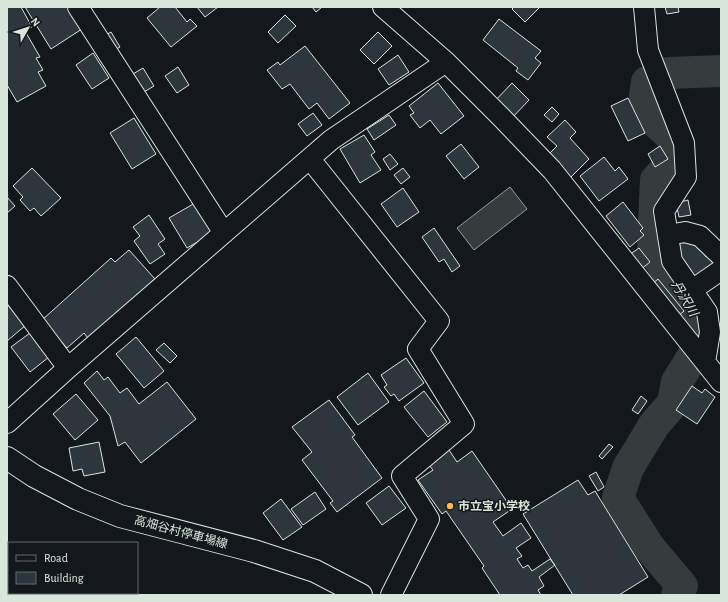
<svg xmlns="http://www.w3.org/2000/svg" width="728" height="602" font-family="'Alegreya Sans','Noto Sans JP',sans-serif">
  <rect width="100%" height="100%" fill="#14181c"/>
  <path fill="#363b3e" stroke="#939e99" d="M510,187l17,22 -53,41 -17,-22z"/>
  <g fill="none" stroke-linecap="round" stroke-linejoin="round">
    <path stroke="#363b3e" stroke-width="32" d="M21,593l11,2
      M677,595l5,-9 -33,-39 -31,-49 10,-30 26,-43 19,-22 4,-21 21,-34v-26l-45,-73 2,-49 1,-20 16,-17 4,-8 -4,-18 -23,-21 -4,-20 2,-14 21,-9 53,-2"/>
  </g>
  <path fill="#2c363c" stroke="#d8e6dc" d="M7,7h14l11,20 -7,4 15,26 -4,1 7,12 -5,2 8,14 -29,16 -10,-17z
    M25,7h47l13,20 -34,22z
    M160,7h15l12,15 3,-3 7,7 -26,21 -24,-29z
    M197,7h21l-13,10z
    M312,7h10l-6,5z
    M514,7h26l-15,15 -13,-13z
    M665,7h13l1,5 -12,2z
    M285,15l11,11 -18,17 -10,-11z
    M499,19l42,32 -6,7 6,5 -13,17 -12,-9 2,-3 -35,-28z
    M111,32l9,15 -5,3 -9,-15z
    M378,32l14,14 -18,18 -14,-14z
    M305,46l45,57 -21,16 -12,-16 -8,6 -19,-25 -8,5 -15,-19 11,-8 2,3z
    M93,53l16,25 -17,11 -16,-24z
    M398,55l11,17 -20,13 -11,-16z
    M178,67l11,18 -12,8 -12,-17z
    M143,68l11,18 -10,6 -11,-18z
    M438,83l26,33 -23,18 -11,-14 -10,8 -10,-13 4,-2 -5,-7z
    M512,83l17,17 -18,19 -17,-17z
    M628,98l17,35 -17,8 -17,-35z
    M552,107l7,7 -7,8 -8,-7z
    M313,113l9,12 -15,11 -9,-12z
    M389,115l7,10 -22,15 -7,-11z
    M134,118l22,36 -24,15 -22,-36z
    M565,120l11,12 -6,6 19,21 -21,21 -22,-23 11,-11 -10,-9z
    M364,135l11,17 -4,3 10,15 -21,13 -20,-34z
    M461,144l18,23 -15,12 -18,-23z
    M660,146l8,13 -13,8 -7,-13z
    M390,154l8,10 -8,6 -7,-11z
    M604,157l11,14 4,-4 9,12 -29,22 -19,-25z
    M32,168l29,30 -20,18 -7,-8 -4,3 -10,-11 3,-3 -10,-11z
    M403,168l7,9 -9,7 -7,-9z
    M403,188l16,24 -22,15 -16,-23z
    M7,197l8,9 -8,7z
    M688,200l3,15 -12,2 -3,-14z
    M623,202l20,26 -3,3 4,4 -14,12 -24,-31z
    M195,203l18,30 -26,15 -18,-30z
    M149,215l16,24 -7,5 7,10 -15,10 -16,-23 6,-5 -7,-9z
    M434,228l26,38 -8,6 -8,-13 -5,3 -17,-25z
    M696,238l10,19 6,-3 6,12 -23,12 -8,-8 -13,-27z
    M639,248l11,14 -10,8 -11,-15z
    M129,250l26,29 -67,59 -4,-5 -17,15 -25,-28 69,-62 4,4z
    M658,279l26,32 -7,6 -26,-32z
    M7,304l19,21 -19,16z
    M30,333l19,24 -19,15 -19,-25z
    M136,337l28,34 -20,17 -28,-34z
    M164,343l13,13 -7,7 -14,-13z
    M406,358l18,25 -25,18 -5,-7 -3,2 -7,-9 3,-2 -6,-10z
    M97,371l7,9 4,-3 12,16 7,-5 12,16 28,-22 29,37 -55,44 -16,-21 -7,4 -8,-30 -26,-33z
    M368,373l21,29 -31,23 -21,-28z
    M692,386l10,7 3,-4 10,8 -18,27 -21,-14z
    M424,391l23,31 -19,15 -24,-30z
    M76,394l22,26 -23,20 -22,-26z
    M641,396l6,5 -9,13 -6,-4z
    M329,400l26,35 -3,2 30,41 -45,34 -7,-9 3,-2 -31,-41 10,-8 -20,-25z
    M99,442l6,30 -21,4 -2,-7 -9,2 -4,-23z
    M609,444l4,3 -11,12 -3,-3z
    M449,450l8,12 15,-11 40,58 -19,13 10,14 18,-13 10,15 -15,10 6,8 -5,3 6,9 5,-3 4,6 18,-12 5,6 -16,12 5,9 -6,4 3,5h-41l-18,-27 2,-2 -38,-55 -4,3 -24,-34 15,-10 -5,-6z
    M596,472l8,15 -6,4 -9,-15z
    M578,480l10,15 7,-4 53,86 -29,18h-46l-50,-81z
    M389,486l17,22 -24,17 -16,-22z
    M315,492l11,17 -23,16 -12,-16z
    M281,499l21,28 -19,13 -20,-27z"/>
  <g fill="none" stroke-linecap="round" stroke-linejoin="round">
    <defs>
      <path id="minor" d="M78,7l146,226
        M383,7l63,55 55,55 51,53 169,212
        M644,7l4,43 36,93 2,34 -22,34 8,50 35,51 3,20 -5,30
        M310,159l129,162 -21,28 46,75 -62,52 27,43 -38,76
        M668,235l17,-3 15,4 21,20
        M7,286l61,82
        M692,290l29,-20
        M7,423l61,-55 263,-228 115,-78"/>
      <path id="major" d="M7,458l27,18 44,23 42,17 134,35 61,20 46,24"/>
    </defs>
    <use href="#minor" stroke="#d8e6dc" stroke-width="22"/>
    <use href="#major" stroke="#d8e6dc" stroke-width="24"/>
    <use href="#minor" stroke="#14181c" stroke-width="20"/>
    <use href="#major" stroke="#14181c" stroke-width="22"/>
  </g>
  <circle fill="#ffb74d" stroke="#14181c" stroke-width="1.5" cx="450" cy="506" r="4"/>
  <g text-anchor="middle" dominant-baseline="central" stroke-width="3" stroke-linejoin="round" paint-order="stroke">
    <g font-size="12" font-weight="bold" fill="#d8e6dc" stroke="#14181c" text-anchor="start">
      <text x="458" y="506">市立宝小学校</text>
    </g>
    <g font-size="12" fill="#d8e6dc" stroke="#14181c">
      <text transform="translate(181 532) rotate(15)">高畑谷村停車場線</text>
    </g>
    <g font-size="13" font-style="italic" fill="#d8e6dc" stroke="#14181c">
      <text transform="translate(684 299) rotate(59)">丹沢川</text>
    </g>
  </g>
  <rect width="728" height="602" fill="none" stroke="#d8e6dc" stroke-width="16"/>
  <rect x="8" y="542" width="130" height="52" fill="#14181c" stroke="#626a69"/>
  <rect x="16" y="555" width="20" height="6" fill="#14181c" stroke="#626a69"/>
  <text x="44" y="562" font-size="12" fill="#d8e6dc">Road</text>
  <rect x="16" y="572" width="20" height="12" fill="#2c363c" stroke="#626a69"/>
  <text x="44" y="582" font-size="12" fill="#d8e6dc">Building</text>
  <g transform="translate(28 28) rotate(51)" stroke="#14181c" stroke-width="3" paint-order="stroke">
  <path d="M0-3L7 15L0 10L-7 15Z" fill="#d8e6dc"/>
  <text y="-6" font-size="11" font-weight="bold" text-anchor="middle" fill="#d8e6dc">N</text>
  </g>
</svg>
